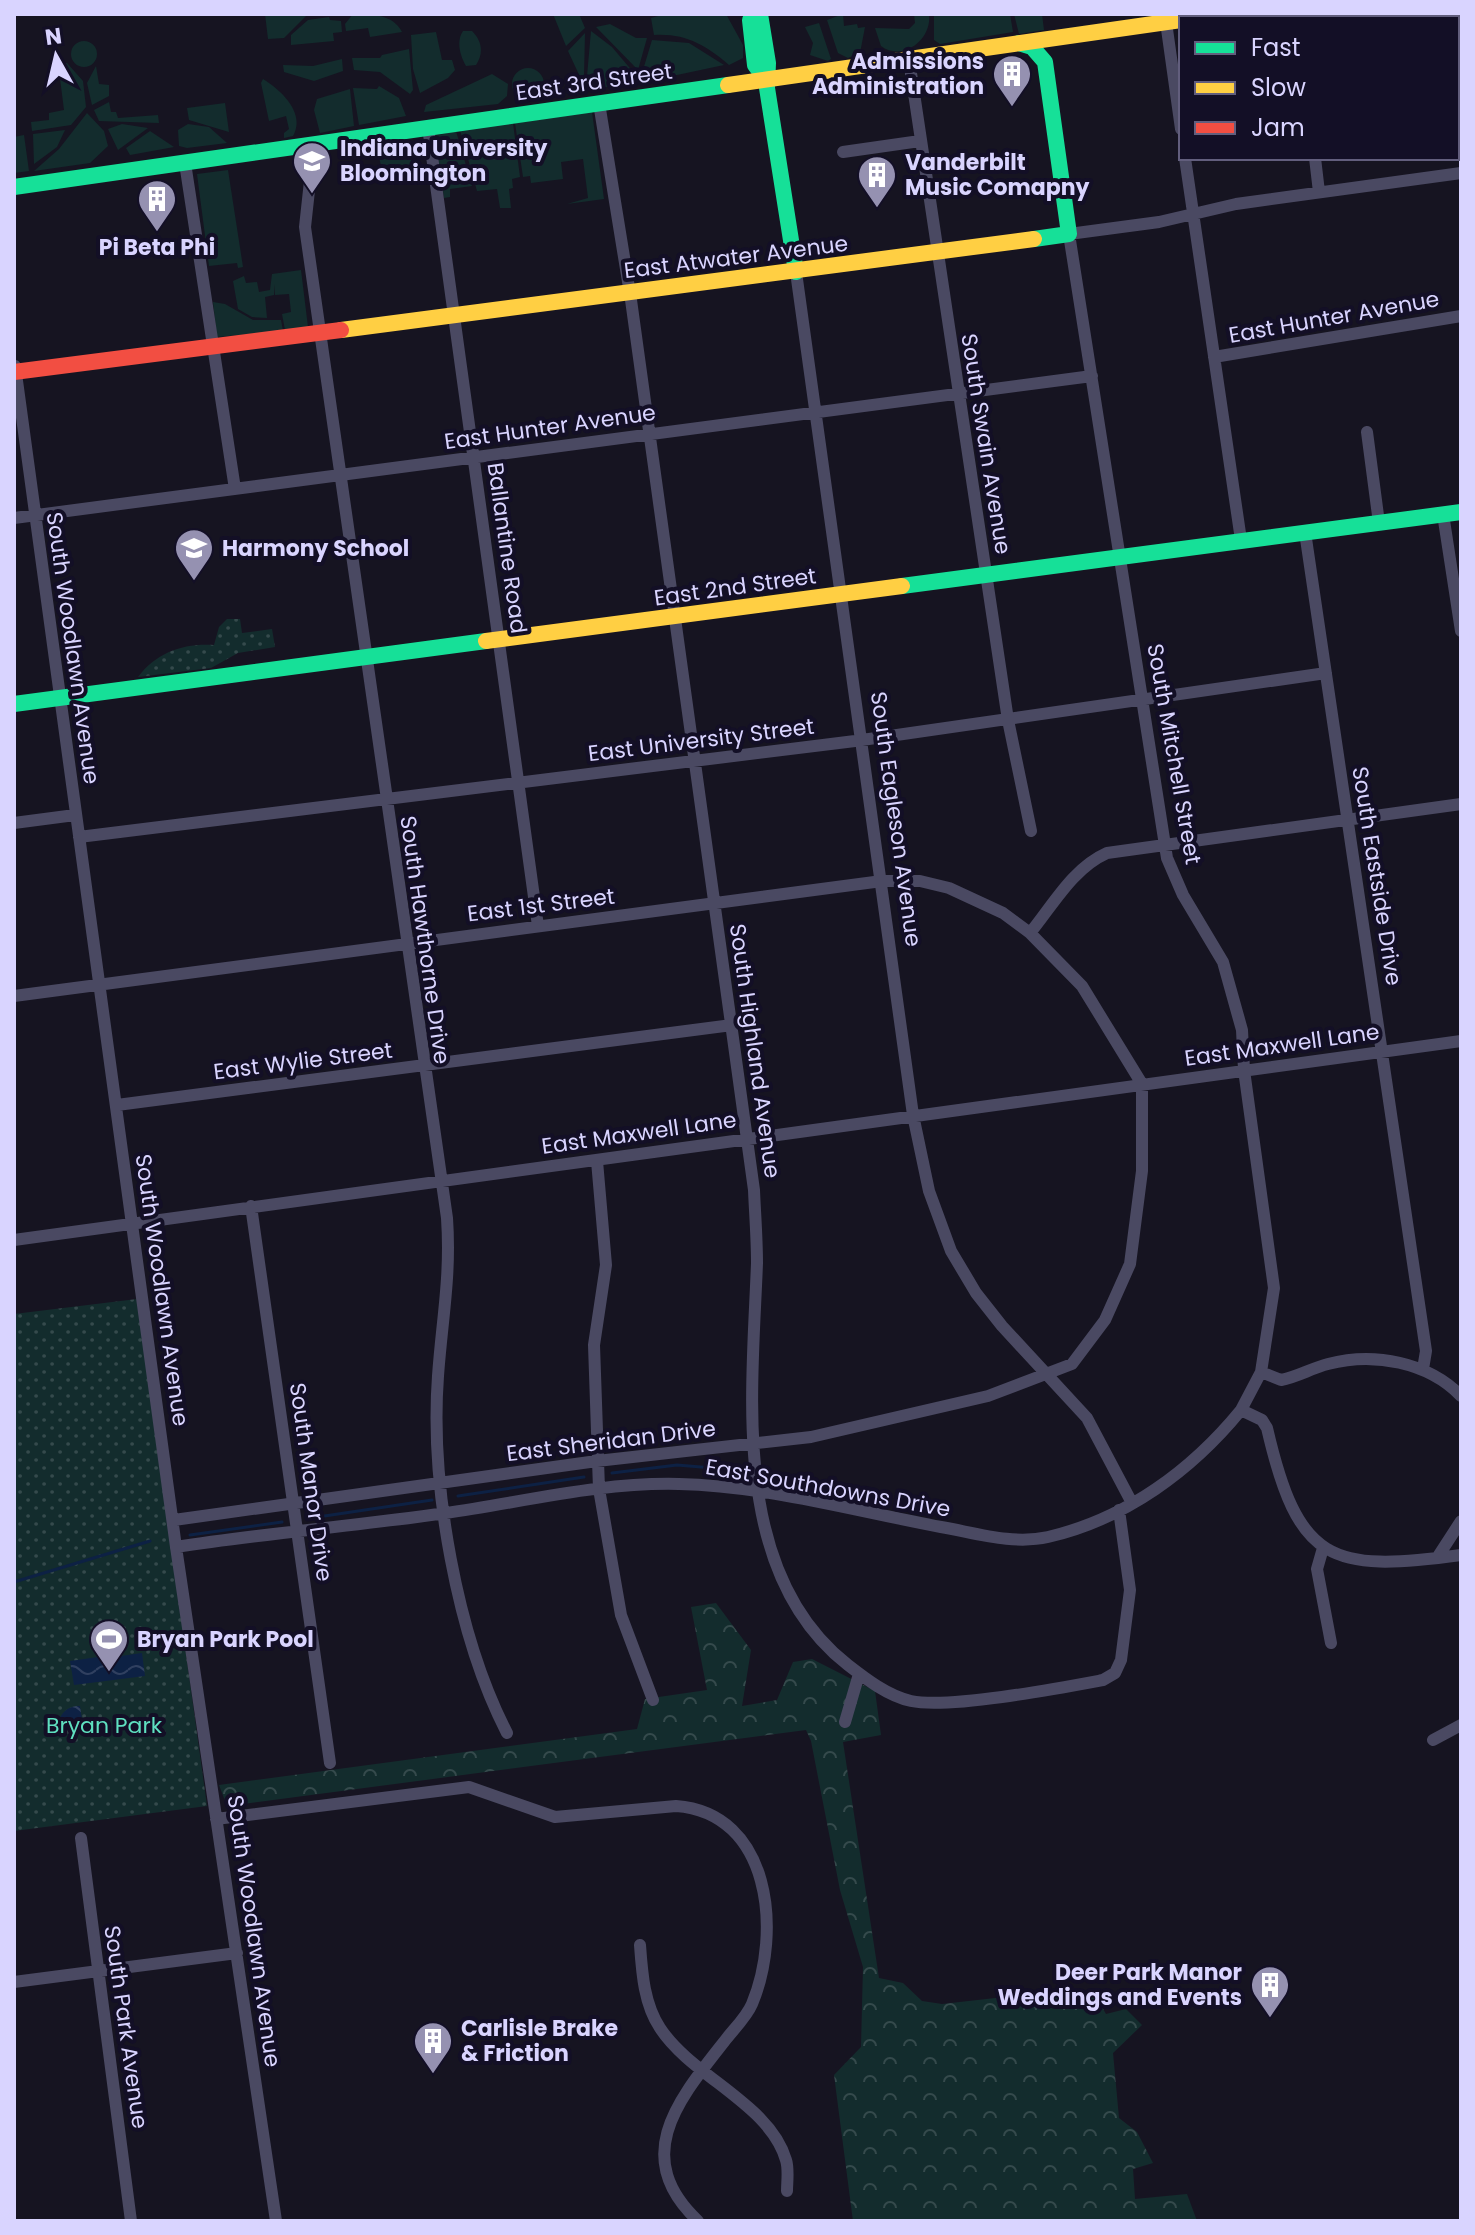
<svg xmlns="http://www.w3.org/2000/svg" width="1475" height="2235" font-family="Poppins,sans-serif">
  <defs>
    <pattern id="forest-crowns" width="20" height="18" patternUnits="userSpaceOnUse" patternTransform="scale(2)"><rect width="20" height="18" fill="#132c2d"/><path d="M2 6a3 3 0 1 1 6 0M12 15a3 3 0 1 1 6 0" fill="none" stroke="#354a4c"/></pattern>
    <pattern id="park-dots" width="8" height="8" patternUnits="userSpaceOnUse" patternTransform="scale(2)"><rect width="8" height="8" fill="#132c2d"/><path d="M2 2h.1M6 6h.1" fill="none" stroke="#354a4c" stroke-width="1.8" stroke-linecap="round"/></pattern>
    <pattern id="water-waves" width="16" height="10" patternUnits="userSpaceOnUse" patternTransform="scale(2)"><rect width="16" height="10" fill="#0d2144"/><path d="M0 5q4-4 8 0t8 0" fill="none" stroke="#304060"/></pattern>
  </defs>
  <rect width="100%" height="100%" fill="#161421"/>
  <path fill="#132c2d" d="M265,14h43l-24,24 -16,1z
    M353,14c18,0 40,0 49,18l-32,5 -2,-9 -22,3 -1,-7z
    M553,14h26l6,14 -19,18z
    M665,14h61l17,31v13l-14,7c-23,-20 -44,-32 -75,-30l-3,-17z
    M843,14l1,12 13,-2 1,4 7,-1 -5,26 -12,5 -10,-5 -11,-33z
    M914,14l15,1c3,25 -27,47 -48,31l-6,-18 34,1 6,-6z
    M934,14h76l3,18 -73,12 -6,-4z
    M1014,14h28l2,16 -25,4z
    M329,17l1,3 11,1 1,11 -9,1 1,8 -43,4v-10l17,-15z
    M819,23l12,36 -3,2 -18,-6 3,-12 -8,-16z
    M610,24l26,14h11l-9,32 -42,-43z
    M463,31h9c10,10 12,22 4,34l-10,1c-6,-10 -10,-25 -3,-35z
    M591,31l21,16 27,32 -8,1 -6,-5 -5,10 -28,4 -5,-13z
    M436,32l6,28h10l3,10 -7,8 -28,15 -7,-24 -2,-34z
    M585,33l-1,43 -3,3 -13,-28z
    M652,40l37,3 35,22 -80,17 -1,-12z
    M71 54a13 13 0 1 1 26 0a13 13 0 1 1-26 0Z
    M409,49l4,41 -3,4 -30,-22 -26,-2 -2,-12h28l2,-3z
    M342,59l1,12 -29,10 -30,-9 -1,-7 30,1z
    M58,63h9l16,18 3,26 -15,18 -39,6 -1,-9 18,-2v-7l15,-3z
    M96,66l3,18 10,1v11l-17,9 -5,-22z
    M512 84a16 16 0 1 1 32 0a16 16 0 1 1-32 0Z
    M492,74l16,10 -1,12 -9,8 -74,8 2,-7z
    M263,79c18,11 43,34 30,57l-9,2v-5l5,-4 -3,-13 -17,5 -8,-38z
    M379,86l20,12 7,18 -47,9 -6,-37 24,1z
    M350,89l4,37 -34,7 -6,-23 3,-11z
    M109,102l2,10h5l2,6 40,-3 1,8 -60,-2 -5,-11z
    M225,103l4,29 -40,-12 -2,-12z
    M592,112l12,87 -37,5 21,-6 -5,-39 -22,3 2,17 -32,4 -1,-7 -7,1 -8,-54z
    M87,113l17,18 4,15 -18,17 -56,8 25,-22z
    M513,123l7,54 -8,2 1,9 -4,1 2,19h-11l-3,-19 -20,2 -17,-61z
    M122,124l26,4 -30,22 -10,-21z
    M188,124l21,3 18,16 -40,5 -8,-2 -1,-16z
    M65,130l-8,17 -23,17 -1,-30z
    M150,131l24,16 -44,8 -4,-7z
    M456,131l16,55 -22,3v8l-6,1 -9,-62z
    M24,135l5,36 -15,2v-36z
    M410,146l2,21 -13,8 -16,-2 -6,-23z
    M228,170l15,97 -5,1 -1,-5 -28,3 -12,-92z
    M301,270l7,57 -23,3 -3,-16 9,-2 -2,-18 -14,1 -1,-11v11l-9,2 2,21 -15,-1 -14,-8 -5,-28 11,-5 2,7 11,-1 2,10 11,-2 2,-16z
    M213,302l12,2 28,16h28l2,11 -66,6z"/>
  <path fill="url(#forest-crowns)" d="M716,1603l35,47 -9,56 35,-6 16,-38 19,-3 63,32 6,44 -38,7 36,236 24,5 19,18 20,3 80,-9h73l11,19 20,-5 16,16 -29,28 6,65 18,14 16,31 -20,6 2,30 52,-5 10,27h-344l-19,-146 27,-28 2,-80 -23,-77 -29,-149 -5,-11 -579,76 -8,-21 418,-56 8,-30 62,-9 -16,-83z"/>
  <path fill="url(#park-dots)" d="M227,619h13l2,14 30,-4 3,18 -37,6 -27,15 -73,9c19,-25 46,-34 76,-32l5,-18z
    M137,1299l70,507 -193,25v-517z"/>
  <path fill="url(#water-waves)" d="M111,1638l3,19 28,-4 3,23 -71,9 -4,-24 28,-4 -2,-17z
    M80,1706l3,20 -25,4c-1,-13 8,-25 22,-24z"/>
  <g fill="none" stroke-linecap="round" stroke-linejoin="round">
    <path stroke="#0d2144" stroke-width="3" d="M612,1473l65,-8 60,5
      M458,1496l126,-19
      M311,1518l121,-18
      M190,1535l92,-13
      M14,1582l136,-41"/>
    <path stroke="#4a4962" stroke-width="12" d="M1295,14l1,4
      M1454,14v4
      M1166,22l15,107
      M1457,37l4,28
      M909,60l99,660 23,111
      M599,103l32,197 123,890c1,24 3,49 3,73 -5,133 -27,310 91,402 18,14 40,31 63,36 39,8 149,-13 192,-21l12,-7 6,-13 9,-70 -11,-80
      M428,127l110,799
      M308,145l3,27 -6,55 142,991c4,59 -5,101 -9,158 -8,109 19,260 69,357
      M843,152l77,-11
      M1185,158l56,382
      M1315,158l4,34
      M185,163l50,326
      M1461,173l-225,31 -77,18 -90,12 98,624 16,37 40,67 19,68 2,40 30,218 -13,84 -20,38 21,10 5,8c31,134 63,145 194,127
      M796,272l117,843 16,76 22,60 25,42 26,33 85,92 45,85
      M1214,357l247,-41
      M15,366l161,1181 100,674
      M1367,432l12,91
      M1443,514l18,117
      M14,518l1078,-142
      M1305,532l121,819 -3,18
      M14,823l61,-8
      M79,837l776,-96 471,-68
      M1030,933c23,-28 43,-65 77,-80l354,-49
      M14,996l868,-115h38l29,7 54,25 27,20 52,53 60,98v87l-12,93 -25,56 -33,44 -84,32 -177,41 -214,24 -423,59
      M117,1105l615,-80
      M597,1161l9,104 -12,80 5,144 22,126 32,85
      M251,1206l79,557
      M14,1240l1447,-199
      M1261,1372l20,8c16,-3 31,-12 47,-16 46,-12 100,-2 133,32
      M176,1547c90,-14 180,-21 270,-34 77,-11 155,-31 233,-29 88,2 176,27 262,43 35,6 72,18 107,10 78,-18 144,-67 193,-127
      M1323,1548l-6,21 14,74
      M1437,1558l24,-37
      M845,1722l14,-48
      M1433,1740l28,-15
      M216,1819l253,-32 86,30 121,-11c95,7 106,126 76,198 -5,12 -17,24 -25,34 -46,59 -99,117 -29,183
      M81,1838l50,383
      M640,1945c2,28 4,59 20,83 32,49 110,76 126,132 3,9 1,22 1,31
      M14,1982l223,-29"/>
    <path stroke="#16e098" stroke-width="16" d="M760,14l8,49 -1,25 29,184
      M750,20l5,45 11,15
      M1019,43l13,4 13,15 24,172 -35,5
      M14,187l714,-102
      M902,586l559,-74
      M14,704l472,-63"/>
    <path stroke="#ffcf43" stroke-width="16" d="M1194,18l27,-4
      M728,85l453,-65
      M341,330l693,-91
      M486,641l416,-55"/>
    <path stroke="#f24e42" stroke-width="16" d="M14,372l327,-42"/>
  </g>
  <defs>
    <symbol id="building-pin" viewBox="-11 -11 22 30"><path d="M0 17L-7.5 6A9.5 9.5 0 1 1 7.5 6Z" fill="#9591b1" stroke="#130f26"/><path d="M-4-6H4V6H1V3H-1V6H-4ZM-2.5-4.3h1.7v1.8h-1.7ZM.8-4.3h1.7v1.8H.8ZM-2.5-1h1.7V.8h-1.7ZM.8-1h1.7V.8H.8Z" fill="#fff"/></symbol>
    <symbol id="university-pin" viewBox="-11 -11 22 30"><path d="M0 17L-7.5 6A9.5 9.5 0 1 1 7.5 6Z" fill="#9591b1" stroke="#130f26"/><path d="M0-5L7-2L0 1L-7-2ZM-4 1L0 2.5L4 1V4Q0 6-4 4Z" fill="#fff"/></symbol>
    <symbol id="school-pin" viewBox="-11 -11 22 30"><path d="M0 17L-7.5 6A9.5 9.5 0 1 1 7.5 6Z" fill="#9591b1" stroke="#130f26"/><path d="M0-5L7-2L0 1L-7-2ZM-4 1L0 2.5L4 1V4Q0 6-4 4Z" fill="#fff"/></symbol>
    <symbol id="stadium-pin" viewBox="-11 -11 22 30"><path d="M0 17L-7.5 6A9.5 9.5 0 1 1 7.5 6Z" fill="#9591b1" stroke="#130f26"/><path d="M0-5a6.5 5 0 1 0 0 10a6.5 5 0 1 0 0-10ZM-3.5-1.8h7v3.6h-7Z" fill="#fff"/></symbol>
  </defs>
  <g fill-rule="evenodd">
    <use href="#building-pin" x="990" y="52" width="44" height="60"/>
    <use href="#university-pin" x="290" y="139" width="44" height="60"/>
    <use href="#building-pin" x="855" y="153" width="44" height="60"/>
    <use href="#building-pin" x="135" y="177" width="44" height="60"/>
    <use href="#school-pin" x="172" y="526" width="44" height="60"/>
    <use href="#stadium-pin" x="87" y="1617" width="44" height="60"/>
    <use href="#building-pin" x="1248" y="1963" width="44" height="60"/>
    <use href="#building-pin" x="411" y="2019" width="44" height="60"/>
  </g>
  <g text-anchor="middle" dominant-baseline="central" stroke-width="8" stroke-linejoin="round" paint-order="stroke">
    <g font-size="22" font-weight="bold" fill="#d9d4ff" stroke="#130f26" text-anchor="start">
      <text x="984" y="61" text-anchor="end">Admissions<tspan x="984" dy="25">Administration</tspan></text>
      <text x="340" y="148">Indiana University<tspan x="340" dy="25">Bloomington</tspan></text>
      <text x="905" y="162">Vanderbilt<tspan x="905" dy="25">Music Comapny</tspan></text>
      <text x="157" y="247" text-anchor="middle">Pi Beta Phi</text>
      <text x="222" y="548">Harmony School</text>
      <text x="137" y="1639">Bryan Park Pool</text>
      <text x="1242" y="1972" text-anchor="end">Deer Park Manor<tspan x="1242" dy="25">Weddings and Events</tspan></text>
      <text x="461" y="2028">Carlisle Brake<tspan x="461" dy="25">&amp; Friction</tspan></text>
    </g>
    <g font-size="22" fill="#d9d4ff" stroke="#130f26">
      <text transform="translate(594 82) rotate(-8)">East 3rd Street</text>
      <text transform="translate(736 257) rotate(-7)">East Atwater Avenue</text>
      <text transform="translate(1334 317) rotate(-10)">East Hunter Avenue</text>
      <text transform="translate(550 427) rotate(-8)">East Hunter Avenue</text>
      <text transform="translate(986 444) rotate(81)">South Swain Avenue</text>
      <text transform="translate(507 548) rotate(82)">Ballantine Road</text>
      <text transform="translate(735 587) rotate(-8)">East 2nd Street</text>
      <text transform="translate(73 648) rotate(82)">South Woodlawn Avenue</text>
      <text transform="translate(701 740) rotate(-7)">East University Street</text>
      <text transform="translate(1174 754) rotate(80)">South Mitchell Street</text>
      <text transform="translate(896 819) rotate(82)">South Eagleson Avenue</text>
      <text transform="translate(1377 876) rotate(81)">South Eastside Drive</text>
      <text transform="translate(541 905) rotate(-7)">East 1st Street</text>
      <text transform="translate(425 940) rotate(82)">South Hawthorne Drive</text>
      <text transform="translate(1282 1045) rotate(-8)">East Maxwell Lane</text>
      <text transform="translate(755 1051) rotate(82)">South Highland Avenue</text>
      <text transform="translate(303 1061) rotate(-7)">East Wylie Street</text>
      <text transform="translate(639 1133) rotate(-8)">East Maxwell Lane</text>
      <text transform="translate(162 1290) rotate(82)">South Woodlawn Avenue</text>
      <text transform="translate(611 1441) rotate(-7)">East Sheridan Drive</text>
      <text transform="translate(311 1482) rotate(82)">South Manor Drive</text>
      <text transform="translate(828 1488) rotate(10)">East Southdowns Drive</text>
      <text transform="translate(254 1931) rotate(82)">South Woodlawn Avenue</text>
      <text transform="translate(126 2027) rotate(82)">South Park Avenue</text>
    </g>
    <g font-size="22" fill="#5fe0c0" stroke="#130f26">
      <text x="104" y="1725">Bryan Park</text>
    </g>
  </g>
  <rect width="1475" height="2235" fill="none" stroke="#d9d4ff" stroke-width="32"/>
  <rect x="1179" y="16" width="280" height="144" fill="#130f26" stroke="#625e7d" stroke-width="2"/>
  <rect x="1195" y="42" width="40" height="12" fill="#16e098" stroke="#625e7d" stroke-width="2"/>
  <text x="1251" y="56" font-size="24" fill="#d9d4ff">Fast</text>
  <rect x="1195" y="82" width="40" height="12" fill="#ffcf43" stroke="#625e7d" stroke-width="2"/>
  <text x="1251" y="96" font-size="24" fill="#d9d4ff">Slow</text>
  <rect x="1195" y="122" width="40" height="12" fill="#f24e42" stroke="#625e7d" stroke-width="2"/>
  <text x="1251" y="136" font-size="24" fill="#d9d4ff">Jam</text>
  <g transform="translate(56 56) rotate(352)" stroke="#130f26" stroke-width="6" paint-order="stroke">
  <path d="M0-6L14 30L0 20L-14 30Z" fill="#d9d4ff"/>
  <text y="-12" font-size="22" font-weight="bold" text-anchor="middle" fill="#d9d4ff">N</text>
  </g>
</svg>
